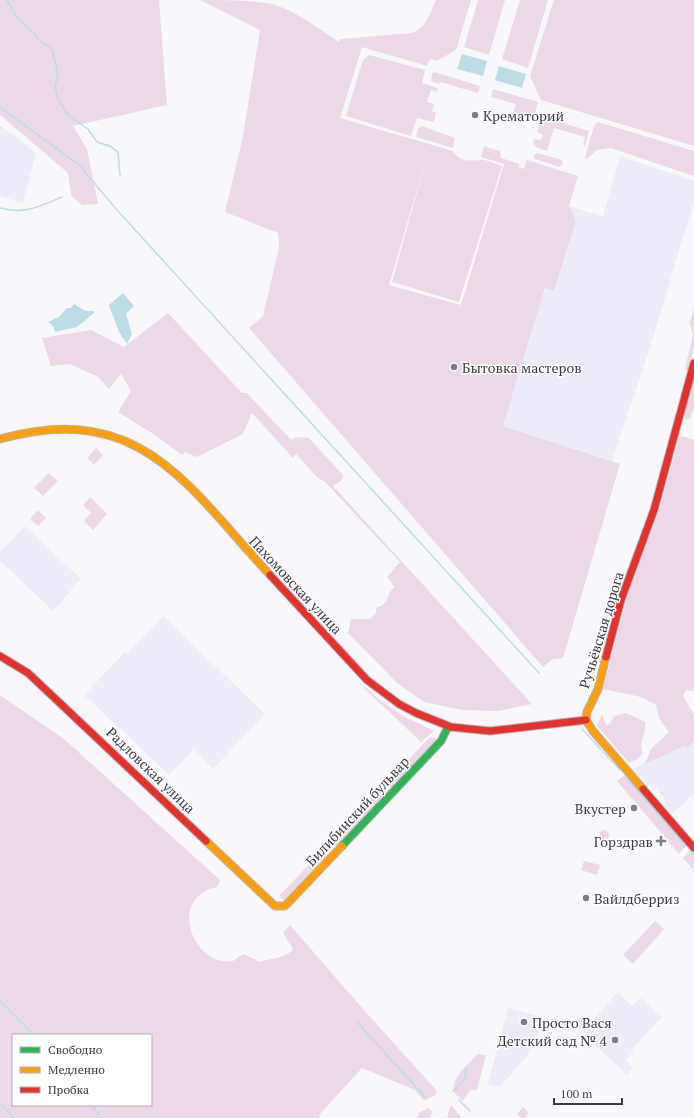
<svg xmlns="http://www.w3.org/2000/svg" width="694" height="1118" font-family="'PT Serif',serif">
  <rect width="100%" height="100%" fill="#f8f8fc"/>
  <path fill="#ebecf7" d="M0,125l36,28 -13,50 -23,-7z
    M620,156l74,25v20l-44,147 -38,113 -109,-35 42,-138 9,3 22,-70 -7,-15 34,10z
    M25,526l56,53 -28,32 -53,-50v-9z
    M163,616l102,98 -52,55 -20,-19 -24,25 -85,-80 41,-43 2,2z
    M694,742v52l-22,20 -8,-9 1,-6 -11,-13h-6l-14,-18 50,-22 2,3z
    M618,992l14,14 7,-7h4l19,18 -30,32 2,2 -8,9 7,8 -6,7 -46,-43z
    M508,1008l30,8 4,11 -15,29 -27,31 -12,-3z"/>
  <path fill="#ecd8e6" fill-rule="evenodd" d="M0,0h159l8,105 -94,21 14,23 11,55 -16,1 -11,-10 -3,-22 -68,-58z
    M200,0c24,0 49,0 72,4 24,7 46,24 67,38l1,-3 72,-6c14,-4 18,-21 24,-33h35l-15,50 -19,11 -7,-2 -3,7 -65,-19 -22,71 113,33c6,11 17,10 26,9 7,-1 17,4 23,6l-43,136 -67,-20 37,-133 -40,136 72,20 43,-141 -23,-7 3,-11 16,5 1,7 19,6 -2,3 6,2 3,-9 51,16 -9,30 7,15 -22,70 -9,-3 -42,138 117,38 -57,194 -10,1 -10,8 -294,-339 14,-12 16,-68 -1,-15 -53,-21 18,-76 17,-106z
    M478,0h27l-16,55 -25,-8z
    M520,0h28l-20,68 -26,-9z
    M554,0h140v146l-153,-46 -11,-24z
    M369,55l56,15 -3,13 16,5 -1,4 -6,-2 -4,12 7,2 -2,7 4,2 -2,9 -17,-4 -6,18 -65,-20 17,-56z
    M434,72l46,14 -2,7 -38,-11 -1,2 -8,-3 1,-7z
    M493,89l45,13 -5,18 -20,-6 3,-10 -25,-7z
    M544,117l45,14 -4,15 -2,-1 2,-8 -31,-9 -7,23 -11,-4 -3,-4 1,-4 7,1 2,-5 -6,-3 3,-12z
    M598,122l96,29v25l-83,-28 -14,2 -10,9 -2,-1 9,-32z
    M422,126l33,12 -2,10 -37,-11 2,-8z
    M537,153l25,7 1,4 -3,3 -25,-8 -2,-3z
    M694,310v38l-6,25 -3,-4 8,-35 -4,-11z
    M168,313l74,80h5l44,47 5,-3 13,1 34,37 -1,5 -9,6 199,218 -34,7 -36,-1 -38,-8 -27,-19 -49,-50 3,-14h19l6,-6v-5c15,-5 9,-12 18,-21l-7,-10 13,-15 -75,-80 -8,-5 -21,-23 -3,4 -41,-45 -9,21 -46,23 -12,-5 -3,3 -27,-20 -37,-23 13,-21 -10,-17 -12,15 -11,-12 -28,-13 -19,2 -9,-28 49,-8 33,17z
    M694,375v34l-4,9 -4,2 -2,-5z
    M682,436l12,4v251l-8,-1 -3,6 11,19v27l-8,7 -2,-3 -39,18 6,-15 18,-17 -9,-12 -4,-15 -15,-8 -38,-8 26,-99 30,-79 20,-72z
    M96,448l7,7 -9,10 -7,-7z
    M49,473l9,8 -15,15 -9,-8z
    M90,497l17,17 -14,16 -9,-9 7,-8 -8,-8z
    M38,510l8,8 -8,8 -8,-7z
    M365,687l15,13 23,16 31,15 -13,11 -57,-54z
    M0,695l64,44 156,141 -3,7c-43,9 -31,61 1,73 4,2 11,1 15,1l10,-7 17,8c15,-5 20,-2 33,-12l-10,-18 7,-7 73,84 74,82 -2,4 -11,6 -9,-11 -53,-22 -42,46 -1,4h-319zM13,1035h138v70h-138z
    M626,713l19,9c2,11 -7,20 -2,31l-5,6 -9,4 -32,-37 5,-12 4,11 4,-1 4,-8z
    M430,737l7,2 -46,49 -5,-5z
    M444,742l1,1 -57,60v-3z
    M626,774l61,71 -8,9 -62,-73z
    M380,790l5,4 -49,51 -5,-4z
    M382,807h2l-94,99 -1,-1z
    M599 835a5 5 0 1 1 10 0a5 5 0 1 1-10 0Z
    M691,849l3,4v18l-11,-13z
    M322,851l5,4 -43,46 -5,-5z
    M584,861l16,4 -3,10 -16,-5z
    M655,921l9,8 -31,35 -10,-9z
    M582,1016l5,4 -7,8 -5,-4z
    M478,1054l8,1 -9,35h-7l-7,11 -10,-10c1,-16 14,-26 25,-37z
    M452,1106l10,12h-15l3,-11z
    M523,1107l6,6 -4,5h-4l-4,-4z
    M428,1108l4,3 -2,7h-13l2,-5z"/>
  <path fill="#bbdde9" d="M462,54l25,7 -4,15 -26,-7z
    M499,66l27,8 -4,14 -27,-8z
    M123,293l11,13 -8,8 6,20 -5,10 -8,-12 -10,-27z
    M74,304l12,7h8v2l-17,14 -22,5 -2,-6 -5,-4 12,-6 7,-8h4z"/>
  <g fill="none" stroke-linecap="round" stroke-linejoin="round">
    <path stroke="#bbdde9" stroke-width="1.5" d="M7,0l11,19 17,15 4,6 13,9 6,25 -3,13 3,12 10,16 20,14 9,13 13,4 8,6 2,24
      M0,107l79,58 38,45 422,463
      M0,208c24,7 40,-2 62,-11
      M582,729l38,41
      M626,777l59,68
      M692,853l2,3
      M0,1001l34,34
      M357,1022l68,75
      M453,1091l12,-11 1,-12
      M459,1100l11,11
      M0,1103l14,15
      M92,1105l9,13"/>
    <defs>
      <path id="fast" d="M342,846l99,-105 7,-14"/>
      <path id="slow" d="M0,439c140,-39 186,45 270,136
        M606,657l-8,32 -11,23 -1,8 7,11 50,58
        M206,841l69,65h10l57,-60"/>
      <path id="jam" d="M270,575l97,105 32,24 17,9 35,14 39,4 96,-11
        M0,656l28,17 178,168
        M606,657l15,-57 33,-90 40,-147
        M643,789l51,59"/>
    </defs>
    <use href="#fast" stroke="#b3b3bb" stroke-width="9"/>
    <use href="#slow" stroke="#b3b3bb" stroke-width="9"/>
    <use href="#jam" stroke="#b3b3bb" stroke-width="9"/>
    <use href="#fast" stroke="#30b455" stroke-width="7"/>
    <use href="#slow" stroke="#ff9f0a" stroke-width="7"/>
    <use href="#jam" stroke="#e5322d" stroke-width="7"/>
  </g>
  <g fill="#7c7c86" stroke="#fff" stroke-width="1.5">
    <circle cx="475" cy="115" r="4"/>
    <circle cx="454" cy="367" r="4"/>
    <circle cx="634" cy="808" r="4"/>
    <path d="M659 835h4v4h4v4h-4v4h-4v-4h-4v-4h4z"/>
    <circle cx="586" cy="898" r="4"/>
    <circle cx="524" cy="1022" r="4"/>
    <circle cx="615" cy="1040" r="4"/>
  </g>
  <g text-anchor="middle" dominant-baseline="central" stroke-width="3" stroke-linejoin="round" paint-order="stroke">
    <g font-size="14" fill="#393a47" stroke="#fff" text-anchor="start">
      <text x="483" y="115">Крематорий</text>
      <text x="462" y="367">Бытовка мастеров</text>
      <text x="626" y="808" text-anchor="end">Вкустер</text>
      <text x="653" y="841" text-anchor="end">Горздрав</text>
      <text x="594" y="898">Вайлдберриз</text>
      <text x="532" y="1022">Просто Вася</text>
      <text x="607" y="1040" text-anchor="end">Детский сад № 4</text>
    </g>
    <g font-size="14" fill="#393a47" stroke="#fff">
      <text transform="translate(296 585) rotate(47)">Пахомовская улица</text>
      <text transform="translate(601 630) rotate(-73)">Ручьёвская дорога</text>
      <text transform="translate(151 770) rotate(44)">Радловская улица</text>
      <text transform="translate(357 811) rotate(-47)">Билибинский бульвар</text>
    </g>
  </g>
  <rect x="12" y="1034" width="140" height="72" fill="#ffffff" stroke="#b0b0b5"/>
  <rect x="20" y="1047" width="20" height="6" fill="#30b455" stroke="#b0b0b5"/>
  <text x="48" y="1054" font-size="12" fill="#393a47">Свободно</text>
  <rect x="20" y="1067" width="20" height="6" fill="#ff9f0a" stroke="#b0b0b5"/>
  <text x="48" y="1074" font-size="12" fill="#393a47">Медленно</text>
  <rect x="20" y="1087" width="20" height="6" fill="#e5322d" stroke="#b0b0b5"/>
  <text x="48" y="1094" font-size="12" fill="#393a47">Пробка</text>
  <path d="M554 1098v6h68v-6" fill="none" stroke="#393a47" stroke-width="2"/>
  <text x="560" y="1098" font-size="12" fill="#393a47" stroke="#ffffff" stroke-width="3" paint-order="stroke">100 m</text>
</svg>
